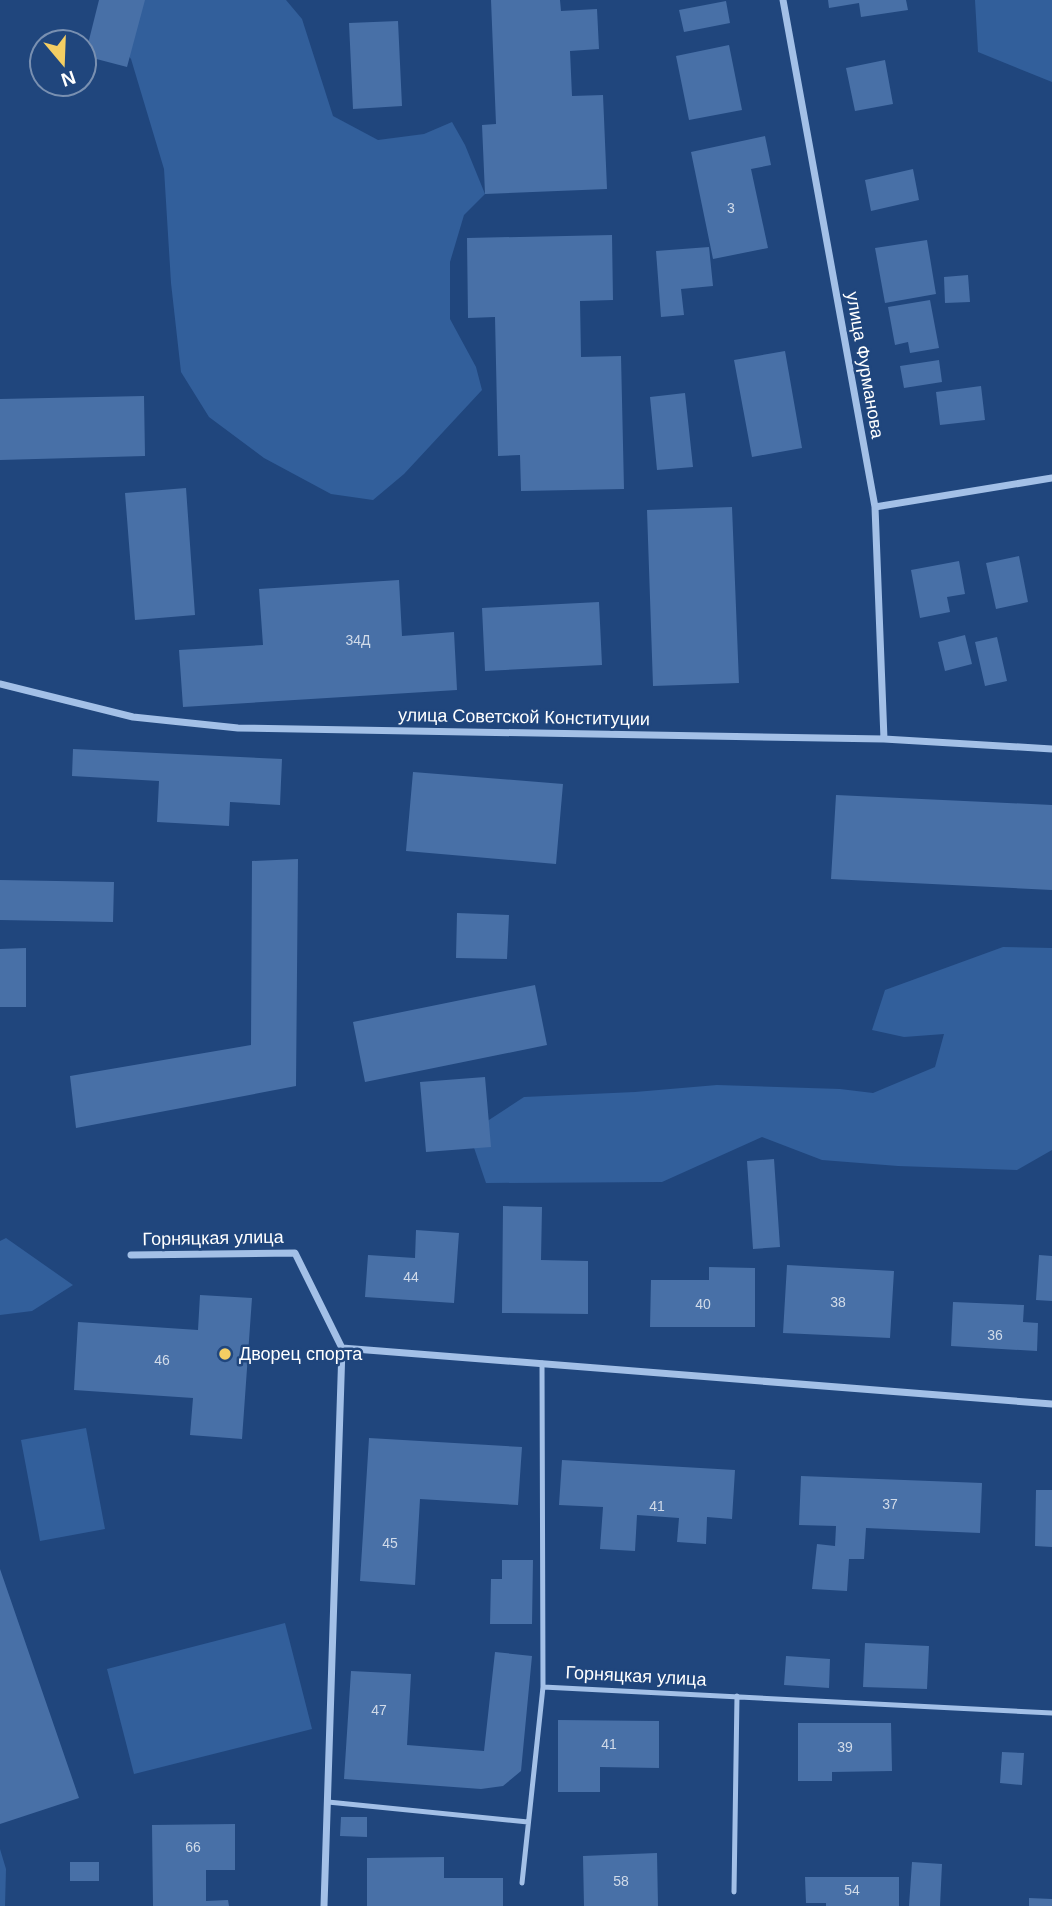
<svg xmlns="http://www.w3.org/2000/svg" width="1052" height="1906" font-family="Arial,sans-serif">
  <rect width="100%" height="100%" fill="#20467d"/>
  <path fill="#325f9b" d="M124,0h162l16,19 31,97 45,24 46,-6 28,-12 13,23 20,49 -21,21 -14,47v57l26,48 6,23 -78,84 -31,26 -42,-6 -67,-36 -55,-41 -28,-45 -10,-89 -7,-114 -33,-110 -22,-28z
    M975,0h77v82l-74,-30z
    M1003,947l49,1v202l-35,20 -119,-4 -76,-6 -60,-23 -100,45 -176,1 -17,-50 55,-36 111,-5 82,-7 123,4 33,4 62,-26 9,-33 -40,3 -32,-7 13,-40z
    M6,1238l67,47 -41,26 -32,4v-74z
    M86,1428l19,101 -65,12 -19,-101z
    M285,1623l27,106 -178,45 -27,-105z
    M0,1849l6,20 -1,37h-5z"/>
  <path fill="#4870a7" d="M99,0h46l-18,67 -42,-11z
    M491,0h69l1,11 36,-2 2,40 -29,2 2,45 31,-1 4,94 -122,5 -3,-69 14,-1z
    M828,0h78l2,10 -47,7 -2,-14 -30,5z
    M726,1l4,22 -46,9 -5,-22z
    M398,21l4,85 -49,3 -4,-86z
    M729,45l13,65 -53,10 -13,-64z
    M885,60l8,44 -38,7 -9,-43z
    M765,136l6,29 -20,4 17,79 -55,11 -22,-107z
    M913,169l6,31 -48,11 -6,-31z
    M612,235l1,65 -33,1 1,56 40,-1 3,133 -103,2 -1,-36 -22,1 -3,-139 -27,1 -1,-80z
    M927,240l9,54 -51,9 -10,-55z
    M709,247l4,39 -32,3 3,26 -23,2 -5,-66z
    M968,275l2,27 -25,1 -1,-26z
    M930,300l9,48 -29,5 -2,-11 -13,3 -7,-38z
    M785,351l17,97 -50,9 -18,-97z
    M939,360l3,22 -38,6 -4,-22z
    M981,386l4,34 -45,5 -4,-33z
    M685,393l8,74 -36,3 -7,-73z
    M144,396l1,60 -145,4v-61z
    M186,488l9,127 -60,5 -10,-127z
    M732,507l7,176 -86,3 -6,-176z
    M1019,556l9,46 -32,7 -10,-46z
    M959,561l6,33 -18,3 3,15 -30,6 -9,-48z
    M399,580l3,56 52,-4 3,58 -274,17 -4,-57 84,-5 -4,-56z
    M599,602l3,63 -117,6 -3,-63z
    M965,635l7,29 -27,7 -7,-29z
    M997,637l10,44 -22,5 -10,-44z
    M73,749l209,10 -2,46 -50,-3 -1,24 -72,-4 2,-41 -87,-5z
    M413,772l150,12 -7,80 -150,-13z
    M836,795l216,10v85l-221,-11z
    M298,859l-2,227 -220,42 -6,-52 181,-31 1,-184z
    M0,880l114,2 -1,40 -113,-2z
    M457,913l52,2 -2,44 -51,-1z
    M26,948v59h-26v-58z
    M535,985l12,60 -182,37 -12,-60z
    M485,1077l6,70 -65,5 -6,-70z
    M774,1159l6,88 -27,2 -6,-88z
    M503,1206l39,1 -1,53 47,1v53l-86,-1z
    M416,1230l43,3 -5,70 -89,-6 3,-42 47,3z
    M1039,1255l13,1v45l-16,-1z
    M787,1265l107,6 -4,67 -107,-5z
    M709,1267l46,1v59h-105l1,-47h58z
    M200,1295l52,3 -10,141 -52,-4 3,-37 -119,-8 4,-68 120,8z
    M953,1302l71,3 -1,17 15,1 -1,28 -86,-5z
    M369,1438l153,9 -4,58 -98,-6 -5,86 -55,-4z
    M562,1460l173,10 -3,49 -25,-2 -1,27 -29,-2 2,-24 -42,-3 -2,36 -35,-2 3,-42 -44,-2z
    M801,1476l181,7 -2,50 -114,-5 -2,31h-15l-2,32 -35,-2 5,-45 18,2 1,-20 -37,-1z
    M1036,1490h16v57l-17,-1z
    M502,1560h31l-1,64h-42l1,-45h11z
    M0,1569l79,229 -79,26z
    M865,1643l64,3 -2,43 -64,-2z
    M495,1652l37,4 -11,115 -18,15 -22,3 -137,-10 7,-108 60,3 -4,71 77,6z
    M786,1656l44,3 -1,29 -45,-3z
    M558,1720l101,1v47l-59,-1v25h-42z
    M798,1723h93l1,48 -60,1v9h-34z
    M1002,1752l22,1 -2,32 -22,-2z
    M341,1817h26v20l-27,-1z
    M235,1824v46h-29v31l22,-1 1,6h-76l-1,-81z
    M657,1853l1,53h-74l-1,-50z
    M444,1857v21h59v28h-136v-48z
    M70,1862h29v19h-29z
    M912,1862l30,2 -2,42h-31z
    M805,1877h94v29h-73v-3h-20z
    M1029,1898l23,1v7h-23z"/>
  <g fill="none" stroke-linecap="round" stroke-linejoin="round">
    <path stroke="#a3c0e7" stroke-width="5" d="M543,1687l509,26
      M328,1802l200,20
      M522,1883l21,-196 -1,-324
      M734,1892l3,-196"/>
    <path stroke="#a3c0e7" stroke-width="7" d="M783,0l92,507 9,232
      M875,507l177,-29
      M0,684l133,33 105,11 646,11 168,10
      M131,1255l164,-2 47,95 -18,558
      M342,1348l710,56"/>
  </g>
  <circle fill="#f4ce63" stroke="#20467d" stroke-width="2.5" cx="225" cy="1354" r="7"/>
  <g text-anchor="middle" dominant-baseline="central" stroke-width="5" stroke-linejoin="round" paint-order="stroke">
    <g font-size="14" fill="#d1dbe9">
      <text x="731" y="208">3</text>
      <text x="358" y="640">34Д</text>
      <text x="411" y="1277">44</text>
      <text x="838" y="1302">38</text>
      <text x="703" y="1304">40</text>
      <text x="995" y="1335">36</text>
      <text x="162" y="1360">46</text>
      <text x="890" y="1504">37</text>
      <text x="657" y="1506">41</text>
      <text x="390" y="1543">45</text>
      <text x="379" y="1710">47</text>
      <text x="609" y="1744">41</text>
      <text x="845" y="1747">39</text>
      <text x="193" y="1847">66</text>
      <text x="621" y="1881">58</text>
      <text x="852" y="1890">54</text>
    </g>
    <g font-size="18" fill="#fff" stroke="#20467d">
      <text transform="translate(865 365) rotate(80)">улица Фурманова</text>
      <text transform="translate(524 717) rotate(1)">улица Советской Конституции</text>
      <text transform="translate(213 1238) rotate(-1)">Горняцкая улица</text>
      <text transform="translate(636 1676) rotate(3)">Горняцкая улица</text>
    </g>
    <g font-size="18" fill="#fff" stroke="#20467d" text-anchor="start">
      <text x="239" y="1354">Дворец спорта</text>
    </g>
  </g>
  <g transform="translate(63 63) rotate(161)"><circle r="33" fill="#20467d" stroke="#7990b1" stroke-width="2"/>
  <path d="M0-5L12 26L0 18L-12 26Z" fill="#f4ce63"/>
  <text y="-10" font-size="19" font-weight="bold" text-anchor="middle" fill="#ffffff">N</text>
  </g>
</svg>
